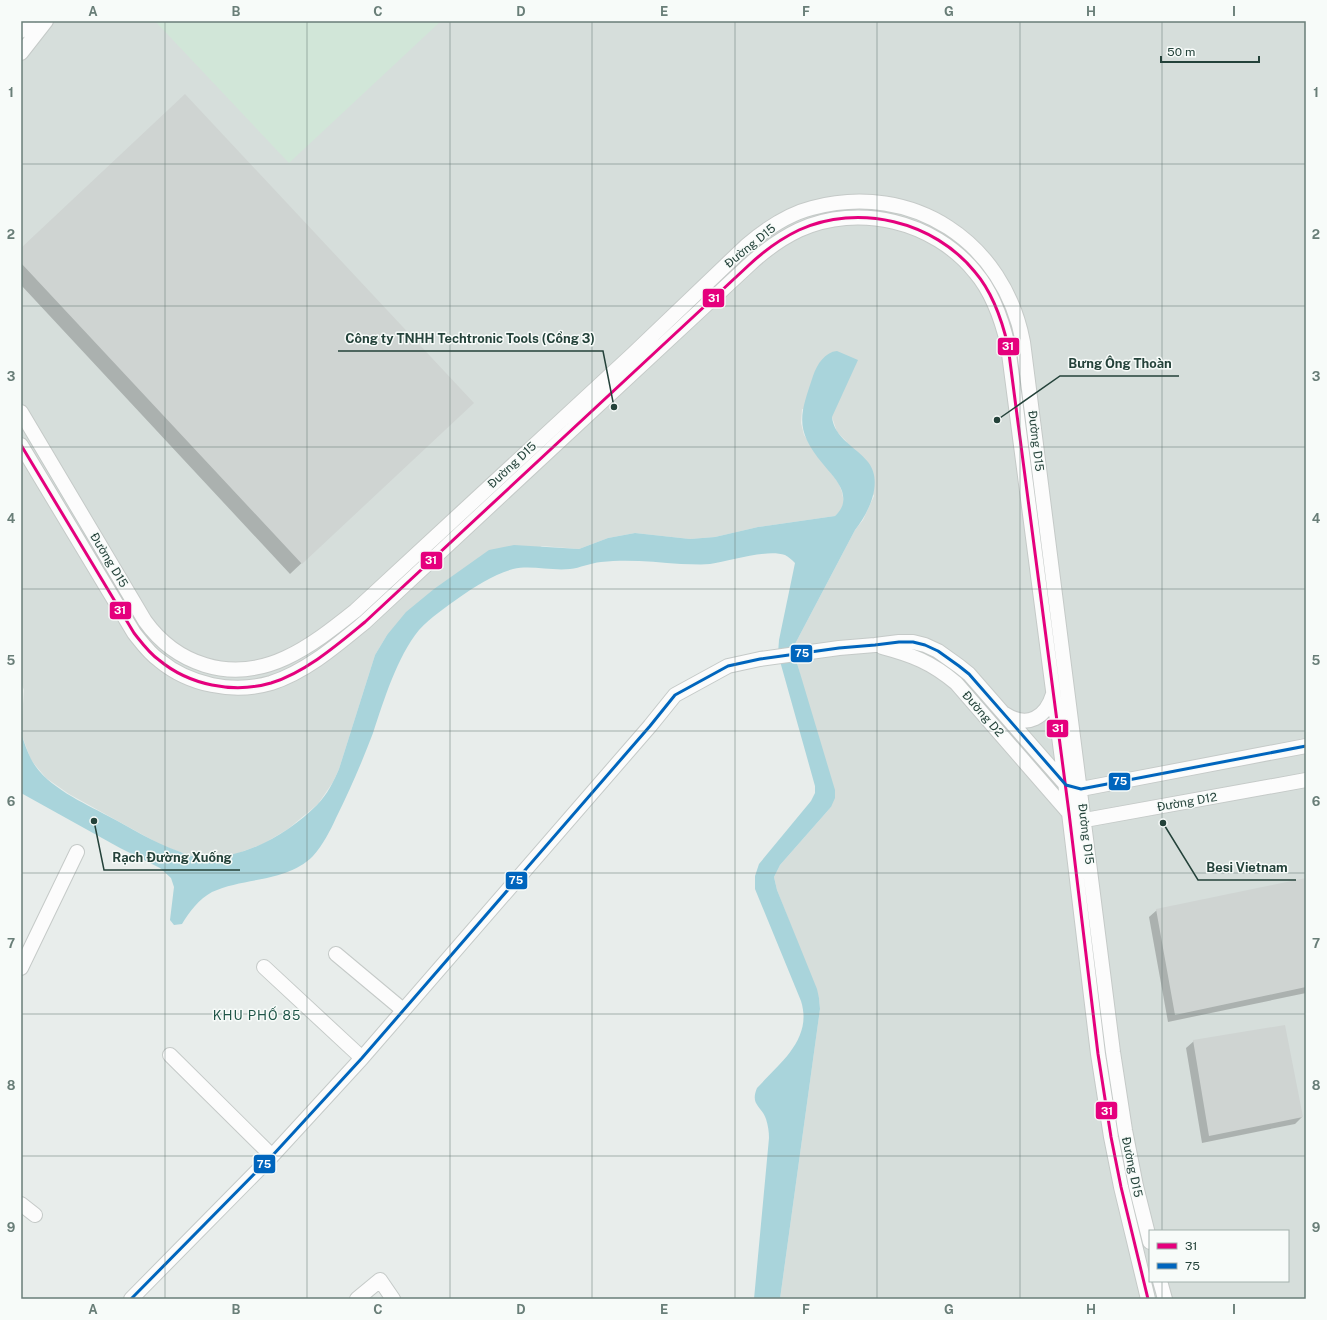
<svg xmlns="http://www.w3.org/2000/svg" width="1327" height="1320" font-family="'Public Sans',sans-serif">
  <rect width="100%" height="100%" fill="#e8edeb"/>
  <path fill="#d6dedb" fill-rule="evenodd" d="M21,21h1285v1278h-526l40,-290 -1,-11 -42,-108 -3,-13 6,-12 51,-58 -37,-158 1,-5 60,-114 8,-10 11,-24 -28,-55 -9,-9 -5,-15 -30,-8 -1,14 3,12 35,49 3,8 2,11 -3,7 -6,6 -77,11 -43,10 -25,2 -55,-6 -27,5 -29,11 -37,-3 -155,89 -12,20 -36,114 -6,13 -15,22 -30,25 -25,15 -30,11 -22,3 -19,-2 -29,-10 -94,-52 -23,-16 -15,-18 -10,-27 3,-43 -3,-7zM1150,1231h138v50h-138z"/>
  <path fill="#d1e6d8" d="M155,21h286l-152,142z"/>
  <path fill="#a9d4db" d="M837,351l21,9 -26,57c2,21 24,30 36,45 16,20 0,52 -13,68l-60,114 -1,9 41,137v8l-4,9 -51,58 -6,12 3,13 40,99 2,9 1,11 -40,290h-26l15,-161c0,-6 -1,-13 -3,-19 -5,-14 -16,-14 -9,-31 23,-25 56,-49 44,-87l-46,-112v-13l4,-12 52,-63 4,-8v-7l-37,-132 1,-14 16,-77c-3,-3 -6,-6 -10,-8 -19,-6 -55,6 -75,9 -9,1 -19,0 -29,0 -27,-2 -53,-5 -80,-2 -11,1 -21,6 -31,7 -19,2 -39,-4 -57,0 -18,5 -38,17 -53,28 -14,10 -29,20 -41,33 -22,27 -35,70 -46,103 -11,29 -23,57 -37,85 -6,13 -13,27 -23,38 -27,27 -69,21 -101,36 -13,7 -23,20 -30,32l-8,1 -4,-5 4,-33 -3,-9 -11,-10 -40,-20 -99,-55v-60c3,9 6,18 10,26 14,27 51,43 77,57 23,12 45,26 70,35 5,2 10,4 14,5 45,8 95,-21 125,-51 10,-10 17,-24 22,-36l36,-114 12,-20 19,-23 28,-23 55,-39 25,-5 65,4 29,-11 27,-5 55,6 25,-2 43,-10 77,-11c8,-8 10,-14 7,-25 -4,-11 -12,-18 -19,-27 -29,-35 -23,-49 -10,-88 4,-12 12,-24 24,-25z"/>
  <path fill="#0003" d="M21,250l440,163 -171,161 -269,-289z
    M1306,879v114l-138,29 -19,-105 8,-7z
    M1194,1041l108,76 -7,7 -93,19 -16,-95z"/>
  <path fill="#cfd4d2" d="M185,94l289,309 -172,161 -281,-301v-15z
    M1306,878v109l-131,28 -19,-106z
    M1285,1025l18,92 -94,19 -16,-96z"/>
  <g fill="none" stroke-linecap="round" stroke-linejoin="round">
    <defs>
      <path id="minor" d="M21,31l8,-10
        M21,53l25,-32
        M21,412l124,209c15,21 34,36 60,44 59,18 106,-19 150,-54l278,-257 114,-109c19,-16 41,-31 65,-37 101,-27 192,34 211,134l90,710 12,78 11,56 14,56
        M21,445l113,188c8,10 15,20 25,27 30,25 74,34 112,23 35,-11 66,-38 94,-61l384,-357c15,-14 31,-26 50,-35 59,-27 135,-9 176,42 18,21 27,48 33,74l61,467 29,241 13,83 10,50 27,112
        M882,647c30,8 49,15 74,36l113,130 16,7 221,-40
        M1005,714c23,15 41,3 48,-20
        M336,954l67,56
        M264,967l98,91
        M21,968l56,-116
        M170,1055l102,101
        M21,1204l14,11
        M1160,1281l5,18
        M131,1299l141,-143 90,-98 288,-332 25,-31 53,-29 32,-7 79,-11 36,-3 24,-3h14l12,3 13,6 21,15 10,8 97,111 15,4 225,-43
        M357,1299l23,-19 13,19"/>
    </defs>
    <use href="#minor" stroke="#c5cac8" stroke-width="16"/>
    <use href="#minor" stroke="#fcfcfc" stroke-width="14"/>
    <defs>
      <path id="bus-1" d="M21,445l113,188c8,10 15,20 25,27 30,25 74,34 112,23 35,-11 66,-38 94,-61l384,-357c15,-14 31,-26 50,-35 59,-27 135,-9 176,42 18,21 27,48 33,74l61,467 29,241 13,83 10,50 27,112"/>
      <path id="bus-2" d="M131,1299l141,-143 90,-98 288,-332 25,-31 53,-29 32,-7 79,-11 36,-3 24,-3h14l12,3 13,6 21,15 10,8 97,111 15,4 225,-43"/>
    </defs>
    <use href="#bus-1" stroke="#f7fbf9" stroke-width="6"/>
    <use href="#bus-2" stroke="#f7fbf9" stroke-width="6"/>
    <use href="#bus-1" stroke="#e5007d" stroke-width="3"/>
    <use href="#bus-2" stroke="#0065bd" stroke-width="3"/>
  </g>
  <path fill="none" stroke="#697e78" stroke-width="1" stroke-opacity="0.55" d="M165,21v1278M307,21v1278M450,21v1278M592,21v1278M735,21v1278M877,21v1278M1020,21v1278M1162,21v1210M21,164h1285M21,306h1285M21,447h1285M21,589h1285M21,731h1285M21,873h1285M21,1014h1285M21,1156h1285M1162,1281v18"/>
  <g text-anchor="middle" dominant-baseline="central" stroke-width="3" stroke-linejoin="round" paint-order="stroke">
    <g font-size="12" fill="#24423a" stroke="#f7fbf9">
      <text transform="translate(750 246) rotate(-39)">Đường D15</text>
      <text transform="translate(1036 441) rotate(83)">Đường D15</text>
      <text transform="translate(512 465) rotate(-43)">Đường D15</text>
      <text transform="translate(109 560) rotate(59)">Đường D15</text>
      <text transform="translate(983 714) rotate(49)">Đường D2</text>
      <text transform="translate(1187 802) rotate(-10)">Đường D12</text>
      <text transform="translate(1086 834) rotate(83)">Đường D15</text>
      <text transform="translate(1132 1167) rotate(78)">Đường D15</text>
    </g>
    <g font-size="13" letter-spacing="1" fill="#1f5548" stroke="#f7fbf9">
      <text x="257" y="1015">KHU PHỐ 85</text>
    </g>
  </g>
  <path fill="none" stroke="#24423a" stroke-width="1.5" d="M614 407L603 351H338M997 420L1060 376H1179M94 821L104 870H240M1163 823L1198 880H1296"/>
  <g fill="#24423a" stroke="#f7fbf9" stroke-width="1.5">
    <circle cx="614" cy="407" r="4"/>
    <circle cx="997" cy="420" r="4"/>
    <circle cx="94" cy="821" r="4"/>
    <circle cx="1163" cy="823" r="4"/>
  </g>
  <g font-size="13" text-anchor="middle" font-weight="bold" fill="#24423a" stroke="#f7fbf9" stroke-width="3" stroke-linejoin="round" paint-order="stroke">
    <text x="470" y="343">Công ty TNHH Techtronic Tools (Cổng 3)</text>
    <text x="1120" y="368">Bưng Ông Thoàn</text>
    <text x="172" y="862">Rạch Đường Xuống</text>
    <text x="1247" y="872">Besi Vietnam</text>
  </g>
  <g stroke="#f7fbf9" stroke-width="1.5">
    <rect x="702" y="288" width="23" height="20" rx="4" fill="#e5007d"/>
    <rect x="997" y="337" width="23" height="19" rx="4" fill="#e5007d"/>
    <rect x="420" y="551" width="23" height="19" rx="4" fill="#e5007d"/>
    <rect x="109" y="601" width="23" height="19" rx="4" fill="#e5007d"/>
    <rect x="790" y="644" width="23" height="19" rx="4" fill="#0065bd"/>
    <rect x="1046" y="719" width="23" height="19" rx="4" fill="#e5007d"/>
    <rect x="1108" y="772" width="23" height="19" rx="4" fill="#0065bd"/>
    <rect x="505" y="871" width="23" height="19" rx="4" fill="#0065bd"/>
    <rect x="1095" y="1101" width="23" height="19" rx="4" fill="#e5007d"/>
    <rect x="253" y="1154" width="23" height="20" rx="4" fill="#0065bd"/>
  </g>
  <g font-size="11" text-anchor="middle" font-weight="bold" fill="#fff">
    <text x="714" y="302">31</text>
    <text x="1008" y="350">31</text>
    <text x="431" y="564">31</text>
    <text x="120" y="614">31</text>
    <text x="802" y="657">75</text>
    <text x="1058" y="732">31</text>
    <text x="1120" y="785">75</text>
    <text x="516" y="884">75</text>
    <text x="1107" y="1115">31</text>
    <text x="264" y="1168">75</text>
  </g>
  <rect width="1327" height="1320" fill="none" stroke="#f7fbf9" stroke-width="44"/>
  <rect x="1149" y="1230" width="140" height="52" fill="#f7fbf9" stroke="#a3b1ad"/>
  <rect x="1157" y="1243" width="20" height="6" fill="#e5007d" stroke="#a3b1ad"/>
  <text x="1185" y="1250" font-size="12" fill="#24423a">31</text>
  <rect x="1157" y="1263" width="20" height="6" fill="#0065bd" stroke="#a3b1ad"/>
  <text x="1185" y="1270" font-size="12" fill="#24423a">75</text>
  <path d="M1161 56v6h98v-6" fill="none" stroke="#24423a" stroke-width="2"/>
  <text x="1167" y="56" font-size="12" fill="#24423a" stroke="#f7fbf9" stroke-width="3" paint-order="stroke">50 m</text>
  <rect x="22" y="22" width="1283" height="1276" fill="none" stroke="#697e78" stroke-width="1.5"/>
  <g font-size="13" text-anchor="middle" font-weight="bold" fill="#697e78">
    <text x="93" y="16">A</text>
    <text x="236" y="16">B</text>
    <text x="378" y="16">C</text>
    <text x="521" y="16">D</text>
    <text x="664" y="16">E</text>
    <text x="806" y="16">F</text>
    <text x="949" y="16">G</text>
    <text x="1091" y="16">H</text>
    <text x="1234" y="16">I</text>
    <text x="11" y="97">1</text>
    <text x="1316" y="97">1</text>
    <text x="11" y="239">2</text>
    <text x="1316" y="239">2</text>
    <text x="11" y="381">3</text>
    <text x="1316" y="381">3</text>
    <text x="11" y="523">4</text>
    <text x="1316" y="523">4</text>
    <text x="11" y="665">5</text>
    <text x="1316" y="665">5</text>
    <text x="11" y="806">6</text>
    <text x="1316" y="806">6</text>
    <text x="11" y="948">7</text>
    <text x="1316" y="948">7</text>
    <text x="11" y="1090">8</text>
    <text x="1316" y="1090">8</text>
    <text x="11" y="1232">9</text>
    <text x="1316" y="1232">9</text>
    <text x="93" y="1314">A</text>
    <text x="236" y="1314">B</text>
    <text x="378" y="1314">C</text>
    <text x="521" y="1314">D</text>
    <text x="664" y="1314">E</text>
    <text x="806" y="1314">F</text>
    <text x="949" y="1314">G</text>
    <text x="1091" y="1314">H</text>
    <text x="1234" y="1314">I</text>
  </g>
</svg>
